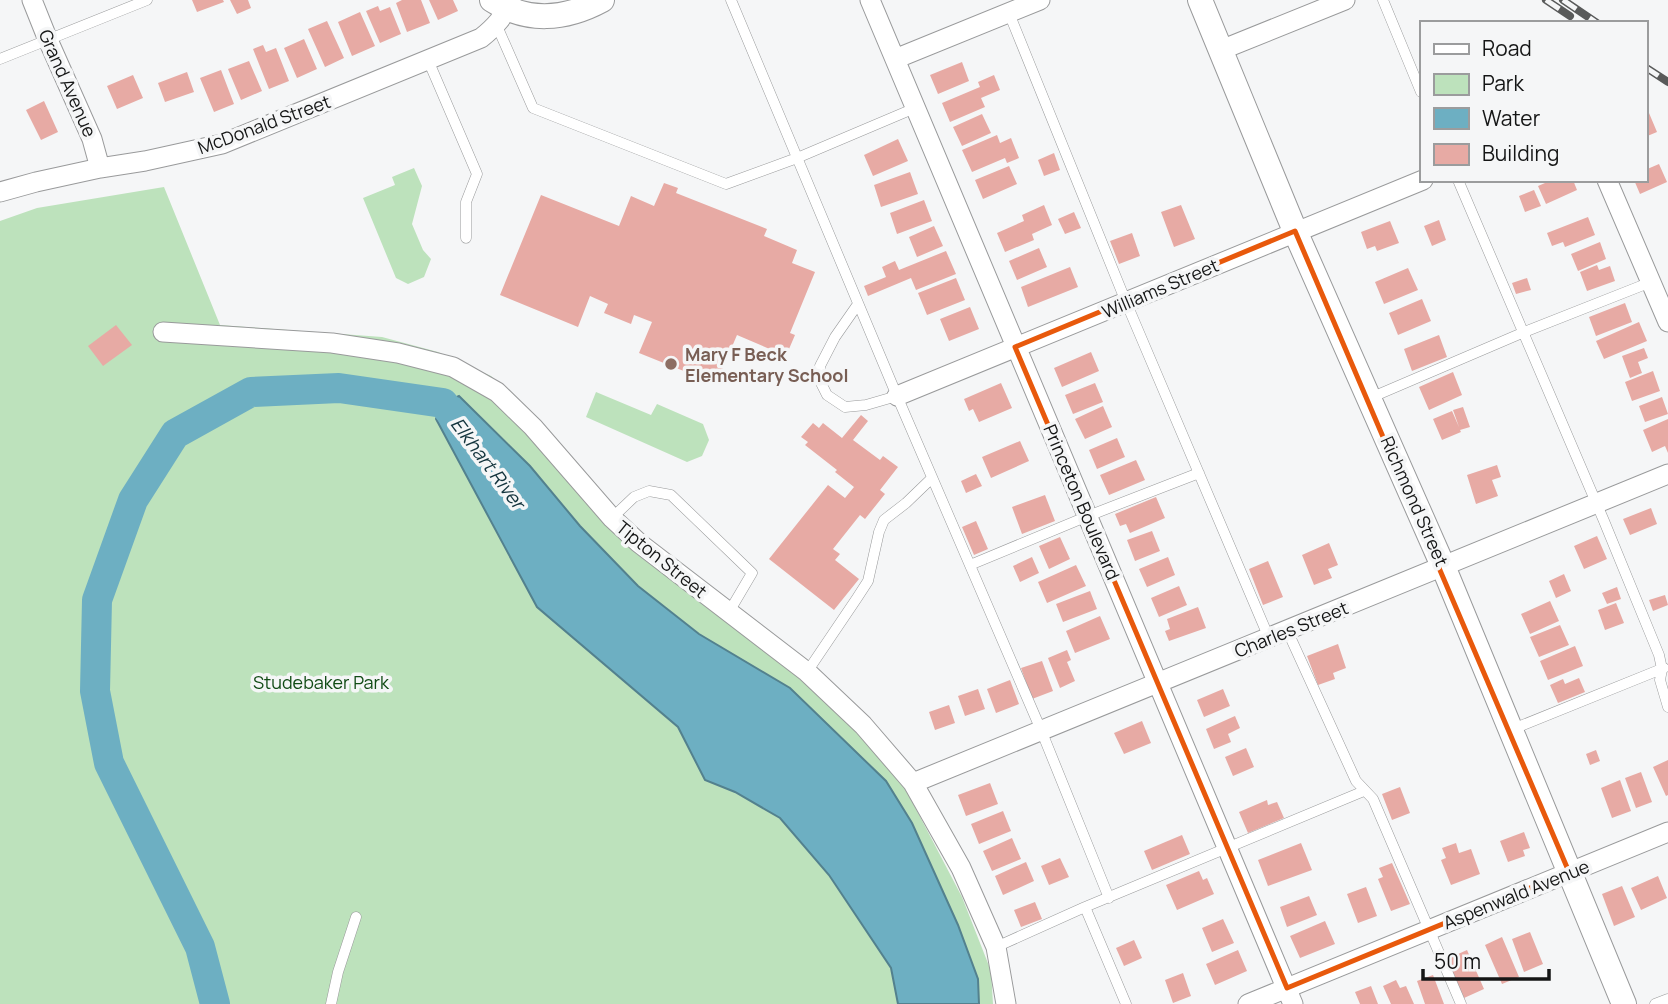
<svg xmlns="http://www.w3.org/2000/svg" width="1668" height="1004" font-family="Manrope,sans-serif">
  <rect width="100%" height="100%" fill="#f5f6f7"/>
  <path fill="#bde2bc" d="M414,168l8,18 -10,38 11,26 8,9 -7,18 -16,7 -12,-6 -33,-80 32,-13 -3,-8z
    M164,187l56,138 162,12 56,15 53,24 49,44 59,68 -11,12 206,172 64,60 47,56 57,109 29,74 2,33h-993v-783l37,-13z
    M596,392l55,23 6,-11 46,20 6,16 -7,16 -15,6 -101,-45z"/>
  <path fill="#6dafc2" stroke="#53818e" stroke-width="2" d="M459,396l71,70 50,60 58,60 61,48 91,54 96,93 26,42 46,102 20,54 1,25h-81l-7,-36 -62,-93 -49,-57 -45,-26 -30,-12 -27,-53 -141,-120 -101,-188 7,-16z"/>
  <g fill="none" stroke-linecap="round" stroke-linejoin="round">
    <path stroke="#6dafc2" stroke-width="30" d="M215,1004l-15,-57 -91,-184 -14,-72 2,-91 36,-100 42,-66 76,-42 88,-4 104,15 26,32"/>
  </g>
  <path fill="#e7aaa4" d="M192,0h31l1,2 -27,10z
    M230,0h18l3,8 -14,6z
    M402,0h19l9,23 -23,9 -11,-29z
    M429,0h24l5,11 -20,9z
    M378,6l2,5 10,-4 11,27 -21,9 -14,-32z
    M360,12l15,34 -23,10 -14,-34z
    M327,21l17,37 -19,9 -17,-38z
    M304,39l13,30 -20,9 -13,-30z
    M263,45l3,7 10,-4 13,33 -20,8 -16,-40z
    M249,61l13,30 -21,9 -13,-31z
    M962,62l7,19 -31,13 -8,-19z
    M221,70l13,34 -20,8 -14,-34z
    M187,72l7,20 -29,10 -7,-19z
    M133,75l10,23 -26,11 -10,-23z
    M994,75l6,15 -19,8 4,9 -35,15 -8,-19 38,-16 -2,-5z
    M44,101l14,31 -17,8 -15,-30z
    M1649,113l8,19 -12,5v-23z
    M982,114l9,19 -29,13 -9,-19z
    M997,135l3,8 11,-5 8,20 -12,5 -2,-5 -33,14 -10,-22z
    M898,139l10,22 -35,15 -9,-21z
    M1054,153l6,17 -16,6 -6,-16z
    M1659,164l8,18 -27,12 -6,-14h11v-10z
    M1009,166l8,18 -34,15 -8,-19z
    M910,172l8,22 -37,13 -7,-22z
    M1552,180h21l4,10 -31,14 -8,-18z
    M664,183l14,5 -2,5 91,36 -3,7 33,14 -5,13 23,9 -25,61 5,2 -9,21 -49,-21 -21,49 -77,-31 13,-31 -18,-7 -3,9 -27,-11 4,-9 -18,-8 -12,31 -78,-32 41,-100 78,31 12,-30 23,10z
    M1534,190l7,16 -16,6 -6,-16z
    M924,200l8,21 -35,13 -7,-21z
    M1044,205l8,20 -20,9 2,6 -29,12 -8,-19 27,-12 -2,-6z
    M1181,205l14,34 -21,8 -13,-35z
    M1074,212l7,16 -16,6 -7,-15z
    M1588,217l7,18 -30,12 -2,-5 -11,4 -5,-13z
    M1439,220l7,20 -14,6 -8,-20z
    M1390,221l9,22 -22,8 -2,-5 -8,3 -6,-17z
    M934,226l9,20 -26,11 -8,-20z
    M1132,233l8,23 -21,8 -9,-23z
    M1600,242l6,17 -28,12 -7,-17z
    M1039,248l8,19 -30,13 -8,-19z
    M946,251l10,23 -40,16 -5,-12 -43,18 -4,-10 22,-9 -4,-10 13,-6 4,9z
    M1597,265l2,5 11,-4 5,15 -28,10 -7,-19z
    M1070,267l8,20 -50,20 -7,-20z
    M1408,268l10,22 -34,14 -9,-22z
    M956,278l9,22 -38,15 -9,-22z
    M1527,278l4,12 -15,4 -4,-11z
    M1422,299l9,22 -33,14 -9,-22z
    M1625,303l7,19 -36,14 -7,-19z
    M970,307l9,22 -30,12 -9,-22z
    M1639,322l8,19 -43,18 -8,-18z
    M116,325l16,20 -29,21 -15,-20z
    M1439,335l8,22 -35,14 -8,-22z
    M1644,348l4,10 -10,4 4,11 -12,5 -8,-22z
    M1091,352l8,19 -37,16 -8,-19z
    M1653,371l7,20 -28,10 -7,-19z
    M1453,372l9,23 -33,15 -10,-23z
    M1001,383l11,25 -33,14 -6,-13 -4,2 -5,-12z
    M1095,383l8,19 -30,12 -8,-19z
    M1662,397l6,17 -23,8 -6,-16z
    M1103,406l9,21 -27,12 -10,-20z
    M1463,407l7,20 -10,3 1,2 -19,8 -9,-21 19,-8 7,16 -6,-17z
    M861,415l7,6 -15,19 27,20 3,-4 15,11 -18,23 5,4 -20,25 -5,-4 -27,34 7,5 -5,6 24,19 -25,31 -65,-51 59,-74 17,13 9,-11 -19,-15 2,-2 -32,-25 3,-3 -7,-5 12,-14 6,5 4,-5 19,15z
    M1668,419v34l-3,-7 -13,6 -9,-22z
    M1117,438l8,19 -28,12 -8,-19z
    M1020,441l9,20 -38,17 -9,-21z
    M1136,460l9,20 -36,15 -9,-20z
    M1497,465l4,12 -9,3 6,16 -22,8 -9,-29z
    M976,474l6,12 -16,7 -5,-12z
    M1045,495l10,26 -33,13 -10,-27z
    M1156,497l9,21 -35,15 -4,-9 -6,2 -5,-12z
    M1651,508l6,16 -27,11 -7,-16z
    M976,521l12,28 -14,6 -12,-28z
    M1152,531l8,20 -25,10 -8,-21z
    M1597,536l10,23 -23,10 -10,-23z
    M1060,537l10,22 -21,10 -10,-23z
    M1329,543l9,22 -10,4 4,9 -18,7 -12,-30z
    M1032,557l7,16 -19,9 -7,-16z
    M1168,557l7,18 -28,12 -8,-18z
    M1268,561l15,36 -20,8 -14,-36z
    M1076,565l10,21 -39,17 -9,-21z
    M1564,574l7,17 -15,7 -7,-17z
    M1179,586l8,19 -28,12 -8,-19z
    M1617,587l4,12 -14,5 -5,-11z
    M1090,591l7,18 -34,13 -7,-18z
    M1665,595l3,10 -15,6 -4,-11z
    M1550,601l9,20 -29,13 -9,-20z
    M1616,603l8,20 -19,7 -7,-20z
    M1198,607l8,21 -37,13 -4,-10 5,-2 -3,-10z
    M1100,616l10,23 -35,14 -9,-22z
    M1560,625l9,20 -30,12 -9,-20z
    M1338,644l8,24 -13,5 2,6 -17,6 -11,-29z
    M1575,646l8,20 -35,14 -8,-19z
    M1067,650l4,10 -4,2 8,19 -15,7 -12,-30z
    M1042,661l11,30 -21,8 -11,-31z
    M1579,678l6,14 -27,11 -8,-18 13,-6 2,5z
    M1010,680l9,24 -23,9 -9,-24z
    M978,689l7,20 -20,7 -7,-20z
    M1223,689l7,17 -26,11 -7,-17z
    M949,705l6,18 -20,7 -6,-18z
    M1235,716l5,12 -12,6 3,8 -17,7 -8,-20z
    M1142,721l9,22 -27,11 -10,-21z
    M1246,748l8,19 -21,9 -8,-19z
    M1596,750l4,11 -10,4 -4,-11z
    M1668,760v35l-2,1 -13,-29z
    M1641,772l11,30 -16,6 -11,-30z
    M1620,780l11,31 -19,7 -11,-30z
    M990,783l8,21 -32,12 -8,-21z
    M1400,787l10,26 -18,7 -10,-26z
    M1267,800l1,5 9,-3 7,16 -36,15 -9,-21z
    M1003,811l8,20 -32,13 -8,-20z
    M1524,832l6,16 -7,2 2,6 -17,6 -8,-21z
    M1182,835l8,19 -38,16 -8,-19z
    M1012,838l9,21 -29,12 -9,-20z
    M1301,843l11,27 -44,16 -10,-26z
    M1456,843l3,10 12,-4 9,25 -29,11 -10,-25 5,-2 -4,-10z
    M1060,858l9,19 -20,8 -8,-19z
    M1026,862l8,19 -31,14 -8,-19z
    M1392,863l18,41 -19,7 -13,-32 5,-2 -4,-9z
    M1199,871l4,9 4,-2 7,16 -37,16 -11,-25z
    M1658,876l9,22 -26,12 -10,-22z
    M1622,886l13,31 -21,9 -12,-32z
    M1366,887l11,29 -19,7 -11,-29z
    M1309,896l8,19 -30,12 -7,-20z
    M1035,902l7,17 -21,8 -7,-17z
    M1223,919l11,24 -22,9 -10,-24z
    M1325,921l10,23 -35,14 -10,-22z
    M1530,932l13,32 -19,8 -12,-33z
    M1502,937l17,40 -17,7 -17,-39z
    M1134,940l8,18 -18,8 -8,-18z
    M1238,950l9,21 -32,14 -9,-21z
    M1467,950l17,39 -20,9 -17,-39z
    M1183,973l8,23 -18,7 -8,-23z
    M1433,975l11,29h-19l-8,-23z
    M1396,980l4,8 6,-2 8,18h-23l-8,-18z
    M1371,986l7,18h-18l-5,-12z"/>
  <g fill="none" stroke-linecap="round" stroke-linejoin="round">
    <defs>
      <path id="service" d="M731,0l166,396 144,334 68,168
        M1383,0l38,92
        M1009,13l117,289 143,336
        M497,26l36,82 193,76 71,-26 118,-50
        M0,59l147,-59
        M428,60l49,114 -11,28v36
        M1458,180l146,341 55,134 3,14 -2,11 8,27
        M858,304l-23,33 -15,29v15l7,14 18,12 21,-2 31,-9
        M1370,398l152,-65 129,-51
        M612,518l22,-21 15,-6 22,4 81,78 -23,39
        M970,565l118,-49 111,-43
        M1287,630l69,151 17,18 88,205
        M807,672l50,-74 11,-17 11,-49 5,-12 22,-17 26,-25
        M1513,729l151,-61
        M1085,907l41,97
        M996,947l89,-40 279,-116
        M331,1004l7,-32 18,-55
        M1655,1004l13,-5"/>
      <path id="minor" d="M32,0l16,40 44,99 8,29
        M870,0l423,1004
        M1221,50l124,-50
        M895,59l145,-59
        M1607,180l61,142
        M0,192l36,-10 64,-14 45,-7 77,-17 259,-106c14,-11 23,-21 30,-38
        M163,332l169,11 66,10 55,14 44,25 36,35 79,91 27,25 168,129 56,53 50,58 48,85 35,79 10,57
        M897,396l526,-216
        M913,783l755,-309
        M1248,1004l420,-172"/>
      <path id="tertiary" d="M492,0c35,23 73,20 110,0
        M1200,0l95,231 148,335 181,438"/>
    </defs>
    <use href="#service" stroke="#999a9b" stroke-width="11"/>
    <use href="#minor" stroke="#999a9b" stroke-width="21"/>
    <use href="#tertiary" stroke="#999a9b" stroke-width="26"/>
    <use href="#service" stroke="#fff" stroke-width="10"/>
    <use href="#minor" stroke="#fff" stroke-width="19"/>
    <use href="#tertiary" stroke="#fff" stroke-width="24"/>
    <defs>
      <path id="rail" d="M1546,0l24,16
        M1563,0l34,23
        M1645,67l23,15"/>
    </defs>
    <use href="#rail" stroke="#595a5a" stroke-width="8"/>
    <use href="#rail" stroke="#f5f6f7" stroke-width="5" stroke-dasharray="16" stroke-linecap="butt"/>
  </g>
  <path fill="none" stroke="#e8590c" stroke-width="5" stroke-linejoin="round" d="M1295,231l274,641 -282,116 -272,-641z"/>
  <circle fill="#8d6e63" stroke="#f5f6f7" stroke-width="2.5" cx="671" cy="364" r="7"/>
  <g text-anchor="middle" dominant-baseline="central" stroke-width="7" stroke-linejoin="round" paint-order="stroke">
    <g font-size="18" fill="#151616" stroke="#f5f6f7">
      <text transform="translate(68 83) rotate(66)">Grand Avenue</text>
      <text transform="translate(264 124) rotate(-20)">McDonald Street</text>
      <text transform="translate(1160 288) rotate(-23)">Williams Street</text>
      <text transform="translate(1415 501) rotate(66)">Richmond Street</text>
      <text transform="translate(1082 502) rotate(67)">Princeton Boulevard</text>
      <text transform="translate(662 559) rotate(39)">Tipton Street</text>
      <text transform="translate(1291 629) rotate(-22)">Charles Street</text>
      <text transform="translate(1516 894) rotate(-22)">Aspenwald Avenue</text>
    </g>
    <g font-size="18" font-weight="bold" fill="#785e54" stroke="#f5f6f7" text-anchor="start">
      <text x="685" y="354">Mary F Beck<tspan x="685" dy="21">Elementary School</tspan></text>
    </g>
    <g font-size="18" fill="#114b15" stroke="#f5f6f7">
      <text x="321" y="682">Studebaker Park</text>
    </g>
    <g font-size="19" font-style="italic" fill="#12333c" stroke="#f5f6f7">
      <text transform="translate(488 463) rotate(53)">Elkhart River</text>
    </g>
  </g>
  <rect x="1420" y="21" width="228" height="161" fill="#f5f6f7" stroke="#9b9c9d" stroke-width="2"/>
  <rect x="1434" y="44" width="35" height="10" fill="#ffffff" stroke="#9b9c9d" stroke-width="2"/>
  <text x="1482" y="56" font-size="21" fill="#151616">Road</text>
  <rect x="1434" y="74" width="35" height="21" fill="#bde2bc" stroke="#9b9c9d" stroke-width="2"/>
  <text x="1482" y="91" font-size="21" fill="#151616">Park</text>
  <rect x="1434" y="108" width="35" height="21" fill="#6dafc2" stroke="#9b9c9d" stroke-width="2"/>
  <text x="1482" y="126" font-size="21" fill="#151616">Water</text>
  <rect x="1434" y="144" width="35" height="21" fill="#e7aaa4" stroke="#9b9c9d" stroke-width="2"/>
  <text x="1482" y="161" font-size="21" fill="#151616">Building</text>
  <path d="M1423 969v10h126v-10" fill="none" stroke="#151616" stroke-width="3.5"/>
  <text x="1434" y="969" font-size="21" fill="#151616" stroke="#f5f6f7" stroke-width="5" paint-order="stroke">50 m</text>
</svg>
